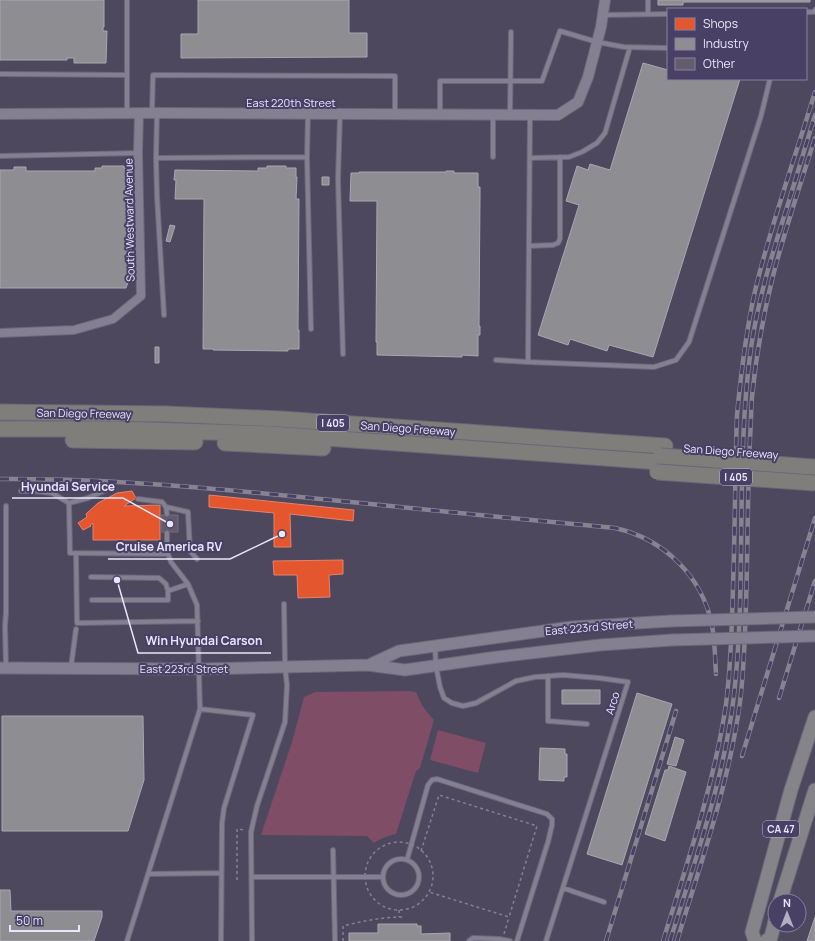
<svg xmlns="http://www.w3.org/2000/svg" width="815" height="941" font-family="Manrope,sans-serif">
  <rect width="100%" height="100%" fill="#4d485d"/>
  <path fill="#7f4d66" d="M410,691l6,1c4,11 10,20 18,28l-14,48 -4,3 -20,63c-8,2 -15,4 -22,9l-7,-7 -106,-1 31,-93 12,-45 11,-5z
    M438,730l48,13 -8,30 -48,-13z"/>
  <path fill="#e4572e" stroke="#e6826c" d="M132,491l4,7 -12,8 36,-1v35h-67v-17l-3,2 1,1 -8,4 -5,-7 9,-6 -1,-3 12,-11 19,-10z
    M209,495l145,15 -1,11 -63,-7 1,33h-17v-34l-65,-6z
    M343,560v14l-14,1 1,22 -32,1 -1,-23h-23l-1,-14z"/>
  <path fill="#8d8d92" stroke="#a9a7b2" d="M0,0h104v27h-1v4h4l-1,32h-32v-5h-7v2h-67z
    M198,0h151v33h18v24l-186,1v-24h17z
    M658,0h152v2h-127v3h-25z
    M643,63l25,7v9h72l-87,278 -44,-12 -2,6 -37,-12 -2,6 -30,-10 41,-130 -13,-4 11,-35 11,4 2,-6 20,6z
    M102,166h22v2h7v106l-5,14h-126v-118h14v-3h12v4h69v-3h7z
    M267,166h19v2h10v9h1l-1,22h3l-1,131h1v19h-11v2l-75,-1v-1h-10l1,-150h-29l1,-19h-2l1,-10 83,1v-3h9z
    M446,171h8v2h24v14h2v9l-1,130h1v9h-2v21l-16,-1v2l-85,-2v-13h-1l1,-141h-27l1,-28h8v-1h87z
    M322,177h7v8h-7z
    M170,225l5,1 -5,16 -4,-1z
    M155,347h4v16h-4z
    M562,690h38v14h-38z
    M637,693l35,11 -50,161 -35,-11z
    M2,716h141l1,64 -16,51h-126z
    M675,737l9,3 -8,26 -9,-2z
    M540,748l25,1v5h2v23h-3v4l-25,-1z
    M669,766l17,6 -21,69 -20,-7 20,-64h3z
    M0,890h10l1,21h91v6l-8,24h-94z
    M815,917v24h-8z
    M378,924h39v2h4v8l29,-1v8h-101v-8h29z"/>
  <path fill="#625c6d" stroke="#746c7d" d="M161,515h17v17h-17z"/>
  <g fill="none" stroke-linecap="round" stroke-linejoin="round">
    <defs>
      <path id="service" d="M127,0v113
        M806,12h8l1,-2
        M648,14v-14
        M603,15l65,-1
        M0,74l127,1
        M152,112l1,-37 242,1v38
        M157,113l-1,45 151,-1 1,-43
        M440,114v-33h102l18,-50 37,11 27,5 44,1
        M510,114l1,-82
        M340,115l-2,64 5,175
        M530,115l-2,247 126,5 22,-7 13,-18 72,-226 9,-37
        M0,156l138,-3
        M307,157l4,172
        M493,157v-41
        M156,158l1,38 7,119
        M530,158l39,-1 13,-5 15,-9 8,-10 25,-86
        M529,246l24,-1 5,-2 2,-4v-82
        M496,360l32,2
        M106,490l-18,8 -19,5 1,50 98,1
        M21,491h9
        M34,491l18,2 17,10
        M138,499l24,3 4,5 1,7
        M166,507l22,5 2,39 7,8
        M167,533v18l4,11 17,22 9,21 3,104
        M76,553l1,70 121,-2
        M91,577l68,1 7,6 2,7 20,-7
        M92,600h76v-9
        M435,647l1,19 4,21 4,11 8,5 11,3 13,-3 40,-22 19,-4 28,-2 36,3 29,4 -82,259
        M71,667l5,-38
        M6,668l-1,-42 1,-13v-107
        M548,676v45l39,3
        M333,850l2,91
        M383 877a18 18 0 1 1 36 0a18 18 0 1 1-36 0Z
        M407,860l21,-75 4,-5 5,-1 110,35 5,5v6l-4,17 -31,99
        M148,874l73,-1
        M252,877h131
        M563,888l41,14
        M127,941l73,-232 53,6 -29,93 -2,15 -1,118
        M252,941l-1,-109 6,-26 28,-84 2,-37 -2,-18 -1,-63
        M469,941l4,-3 26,1 11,2"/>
      <path id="minor" d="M0,333l74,-3 39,-11 28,-23 -3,-143 1,-40"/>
      <path id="tertiary" d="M0,114l157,-1 401,2 20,-13 10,-25 13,-50 4,-27"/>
      <path id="secondary" d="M369,665l30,-14 173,-24 99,-6
        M0,668l199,1 169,-4 37,5 92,-13 103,-12 72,-5"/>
      <path id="primary" d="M780,901l35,-111
        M755,941l-3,-9 39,-142 24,-73
        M766,941l5,-4 4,-16"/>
      <path id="motorway" d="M0,412l166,2 115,5 384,27
        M0,429h115l155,5 390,28
        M73,440l122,2
        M225,443l98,5"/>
    </defs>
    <use href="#service" stroke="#6b677a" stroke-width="6"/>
    <use href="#minor" stroke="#6b677a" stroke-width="10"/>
    <use href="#tertiary" stroke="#6b677a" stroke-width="12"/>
    <use href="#secondary" stroke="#6b677a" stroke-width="13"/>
    <use href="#primary" stroke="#6b677a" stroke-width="15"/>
    <use href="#motorway" stroke="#6b677a" stroke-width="17"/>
    <path stroke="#848291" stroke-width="1.5" stroke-dasharray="3 3" stroke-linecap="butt" d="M365 876a34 34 0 1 1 68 0a34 34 0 1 1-68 0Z
      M421,851l18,-56 98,31 -28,91 -80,-25
      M237,880v-51l8,1
      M399,910v7
      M504,934l5,-17
      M343,941v-15c20,-5 40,-9 61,-9"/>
    <use href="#service" stroke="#848091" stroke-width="4"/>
    <use href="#minor" stroke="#848091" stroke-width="8"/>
    <use href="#tertiary" stroke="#848091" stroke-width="10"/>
    <use href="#secondary" stroke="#848091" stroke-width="11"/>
    <use href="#primary" stroke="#858488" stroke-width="13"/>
    <use href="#motorway" stroke="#807e7a" stroke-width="15"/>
    <defs>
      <path id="rail" d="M0,479c111,-1 221,10 331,21 95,10 189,19 284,28 49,11 87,48 97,97 3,16 3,33 4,49
        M779,698l36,-117
        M742,756l73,-238
        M606,941l70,-230
        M663,941c24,-78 51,-156 63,-237 5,-38 6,-78 7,-117 2,-58 2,-115 4,-172 4,-42 9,-84 18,-124 16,-67 40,-133 60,-199
        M670,941c25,-81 54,-161 64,-246 13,-115 1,-232 17,-347 7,-49 22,-97 37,-144 9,-30 18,-59 27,-89
        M677,941c24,-79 52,-157 63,-239 3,-23 4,-46 5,-70 3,-64 2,-129 5,-193 1,-14 1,-28 2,-42 4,-41 11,-81 21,-121 12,-47 28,-93 42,-138"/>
    </defs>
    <use href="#rail" stroke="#868493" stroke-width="4.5"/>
    <use href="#rail" stroke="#484065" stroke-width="3" stroke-dasharray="9" stroke-linecap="butt"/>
    <defs>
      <path id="secondary-bridge" d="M671,621l144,-4
        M672,640l143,-4"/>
      <path id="motorway-bridge" d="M661,456l154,11
        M657,472l158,11"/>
    </defs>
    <use href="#secondary-bridge" stroke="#6b677a" stroke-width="13" stroke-linecap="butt"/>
    <use href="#motorway-bridge" stroke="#6b677a" stroke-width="17" stroke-linecap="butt"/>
    <use href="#secondary-bridge" stroke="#848091" stroke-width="11"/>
    <use href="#motorway-bridge" stroke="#807e7a" stroke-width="15"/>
  </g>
  <g text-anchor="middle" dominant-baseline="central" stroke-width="4" stroke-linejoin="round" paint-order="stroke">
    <g fill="#484065" stroke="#b9b4cf" stroke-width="1">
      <rect x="317" y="415" width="32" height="16" rx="3"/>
      <rect x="720" y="469" width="32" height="16" rx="3"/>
      <rect x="763" y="821" width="36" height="16" rx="3"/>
    </g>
    <g font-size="10" font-weight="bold" fill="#e9e5fc">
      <text x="333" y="423">I 405</text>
      <text x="736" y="477">I 405</text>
      <text x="781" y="829">CA 47</text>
    </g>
    <g font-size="11" fill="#e9e5fc" stroke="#484065">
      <text x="291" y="102">East 220th Street</text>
      <text transform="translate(129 220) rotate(-91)">South Westward Avenue</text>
      <text transform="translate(84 413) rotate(1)">San Diego Freeway</text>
      <text transform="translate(408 428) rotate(4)">San Diego Freeway</text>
      <text transform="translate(731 451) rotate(4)">San Diego Freeway</text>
      <text transform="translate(589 627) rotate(-5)">East 223rd Street</text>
      <text x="184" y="668">East 223rd Street</text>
      <text transform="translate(612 703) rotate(-72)">Arco</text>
    </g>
  </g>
  <path fill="none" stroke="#e9e5fc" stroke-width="1.5" d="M170 524L123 498H12M282 534L230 559H108M117 580L138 653H271"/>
  <g fill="#e9e5fc" stroke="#484065" stroke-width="1.5">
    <circle cx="170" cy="524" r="4"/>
    <circle cx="282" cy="534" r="4"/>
    <circle cx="117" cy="580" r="4"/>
  </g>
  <g font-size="12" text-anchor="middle" font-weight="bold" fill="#e9e5fc" stroke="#484065" stroke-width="4" stroke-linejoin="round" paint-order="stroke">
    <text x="68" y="491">Hyundai Service</text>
    <text x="169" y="551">Cruise America RV</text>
    <text x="204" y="645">Win Hyundai Carson</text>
  </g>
  <rect x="667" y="8" width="140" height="72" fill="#484065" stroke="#8882a1"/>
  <rect x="675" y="18" width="20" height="12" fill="#e4572e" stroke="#8882a1"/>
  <text x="703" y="28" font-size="12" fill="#e9e5fc">Shops</text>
  <rect x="675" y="38" width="20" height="12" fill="#8d8d92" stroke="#8882a1"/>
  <text x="703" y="48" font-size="12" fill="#e9e5fc">Industry</text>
  <rect x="675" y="58" width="20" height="12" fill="#625c6d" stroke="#8882a1"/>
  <text x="703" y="68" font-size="12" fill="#e9e5fc">Other</text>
  <g transform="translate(787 913)"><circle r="19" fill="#484065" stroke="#8882a1"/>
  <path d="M0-3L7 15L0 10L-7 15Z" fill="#b2aec4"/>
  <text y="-6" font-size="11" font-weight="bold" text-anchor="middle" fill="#e9e5fc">N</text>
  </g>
  <path d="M10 925v6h69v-6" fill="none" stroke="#e9e5fc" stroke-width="2"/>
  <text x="16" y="925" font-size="12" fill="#e9e5fc" stroke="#484065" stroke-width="3" paint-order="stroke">50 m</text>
</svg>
